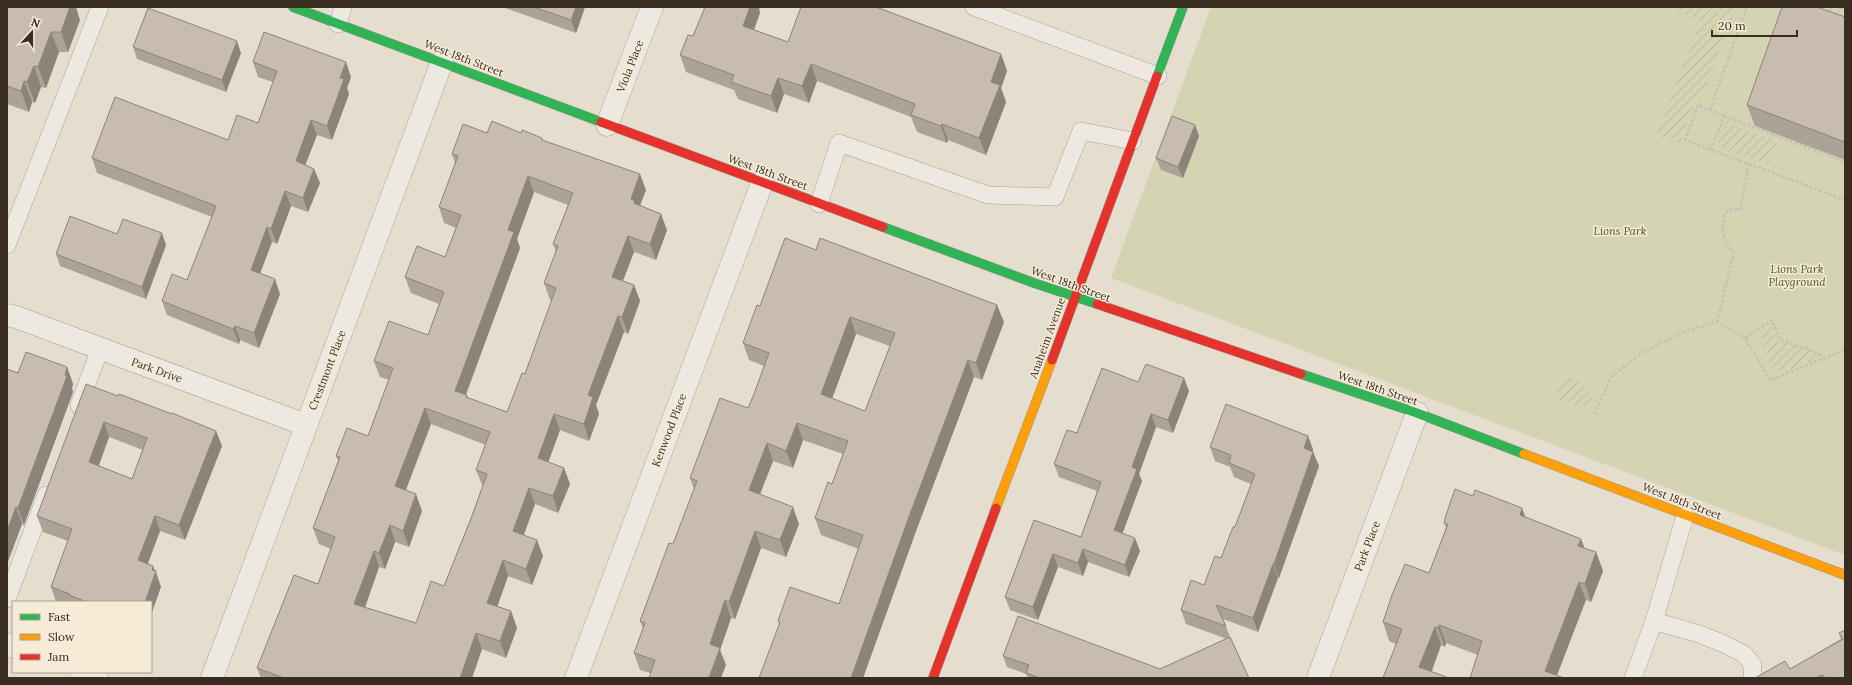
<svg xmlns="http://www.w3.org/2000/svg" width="1852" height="685" font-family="Lora,serif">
  <defs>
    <pattern id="garden-furrows" width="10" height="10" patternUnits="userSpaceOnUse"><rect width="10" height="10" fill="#d4d4b2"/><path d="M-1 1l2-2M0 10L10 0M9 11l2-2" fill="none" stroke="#b7b699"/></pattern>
  </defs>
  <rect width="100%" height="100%" fill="#e5decf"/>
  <path fill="#d4d4b2" d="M1211,7h634v548l-734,-277z"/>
  <path fill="url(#garden-furrows)" d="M1665,7h38l16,6 2,-6h15l-35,94 -6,-2 -15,45 -24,-9 44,-114z
    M1812,7h33v17z
    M1726,122l51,19 -9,24 -51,-19z
    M1771,323l7,18 38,12 2,5 -36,15 -10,-4 -12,-32 4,-11z
    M1565,376l17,6 10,15 -4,10 -14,-2 -20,-6z"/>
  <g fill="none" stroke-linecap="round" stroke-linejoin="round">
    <defs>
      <path id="lane" d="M974,7l184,69
        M338,24l5,-17
        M819,204l20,-61 149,52 67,2 26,-66 52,10
        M7,245l93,-238
        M79,405l21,-56
        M7,599l39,-104
        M1654,621l45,13 23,9 22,11 9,11 -1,13
        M1633,678l21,-57 31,-105"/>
      <path id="street" d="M607,125l45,-118
        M7,315l9,2 290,108
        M7,644l6,3
        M81,672l16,6
        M212,678l230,-616
        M576,678l186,-495
        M1318,678l99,-265"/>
      <path id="fast" d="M293,7l308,115
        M1157,76l26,-69
        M883,227l151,56 63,21
        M1301,374l116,39 107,41"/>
      <path id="slow" d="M1524,454l321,121
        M996,508l56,-148"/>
      <path id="jam" d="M601,122l282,105
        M1097,304l204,70
        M1052,360l105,-284
        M933,678l63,-170"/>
    </defs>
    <use href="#lane" stroke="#aaa398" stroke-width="18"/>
    <use href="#street" stroke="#aaa398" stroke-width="23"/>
    <use href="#fast" stroke="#9a9388" stroke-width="10"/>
    <use href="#slow" stroke="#9a9388" stroke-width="10"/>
    <use href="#jam" stroke="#9a9388" stroke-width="10"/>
    <path stroke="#c6c0b7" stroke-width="2.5" stroke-dasharray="3 2" stroke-linecap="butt" d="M1710,110l37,-103
      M1724,116l121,46
      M1711,150l13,-34 -26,-11 -13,35 160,60
      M1717,322l17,-70c-11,-10 -15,-27 -8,-40l8,-3 6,1 9,-46
      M1745,338l27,-18 8,20 38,13 3,7
      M1594,414l18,-38 31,-24 40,-20 34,-10 28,16 25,42 75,-30"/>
    <use href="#lane" stroke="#ede9e1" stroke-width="17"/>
    <use href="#street" stroke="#ede9e1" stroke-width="22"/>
    <use href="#fast" stroke="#30b455" stroke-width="9"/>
    <use href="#slow" stroke="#ff9f0a" stroke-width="9"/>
    <use href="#jam" stroke="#e5322d" stroke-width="9"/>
  </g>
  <path fill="#aca297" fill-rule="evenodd" d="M7,7l73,13 -12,32h-9l-13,36 -5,-1 -6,16 -3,-1 -3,10 -22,-8z
    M502,7h83l-9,26z
    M705,7h55l-1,2 1,4 -6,17 34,12 13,-35h78l-1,1 123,46 6,17 -6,17 5,14 -20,53 -38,-15 -1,3 -30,-11 -6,-15 -94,-36 -8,22 -25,-9 -7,19 -39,-14 -4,-9 -48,-18 -6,-17 13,-19z
    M1845,17v143l-90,-34 -8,-21z
    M133,47l108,6 -15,39 -89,-33z
    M253,62l98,15 -4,11 2,6 -17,46 -15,-5 -12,30 9,4 6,14 -12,29 -17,-6 -14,38 -5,-2 -12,31 20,21 -21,54 -19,-8 -1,4 -72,-29 -5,-14 25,-21 25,-63 -115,-44 -5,-15 136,-18 30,-17 15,-41 -15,-5z
    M1195,125l4,11 -16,42 -22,-8 -5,-12z
    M487,133h34l21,5 1,2 103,50 -6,16 27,24 -11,30 -22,-8 -11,29 11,4 6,16 -12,33 -4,-2 -28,73 3,9 -10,27 -29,-11 -12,32 16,6 6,16 -12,29 -23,-9 -11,31 19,21 -11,29 -24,-9 -11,30 14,5 6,17 -11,30 -24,-9 -10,29h-211l-4,-10 61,-84 13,-35 -12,-5 -6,-16 25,-67 -2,-5 32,-20 21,-56 -9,-3 -6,-16 54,-26 11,-31 -28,-11 -6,-16 40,-20 11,-29 -12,-5 -5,-16 16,-44 -3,-9zM534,192l34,13 -15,39 3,8 -12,31 6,17h2l-27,74 -18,38 -39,-14 -1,-3h-1l54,-147 -3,-9zM431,424l55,21 -10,25 7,17 -39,99 -28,37 -51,-15 14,-41 6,2 10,-27 14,5 13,-36 -17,-21z
    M166,245l-20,54 -86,-33 -4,-12z
    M760,306l244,16 -22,58 -8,-3 -58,154 -53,147 -84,-54 -1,-3 61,-17 20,-55 -38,-14 -6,-17 17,-34 11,-30 -40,-14 -10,28 -20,-7 -13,33 39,30 -13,33 -25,-9 -26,71 -4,-1 -11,32 6,15 -76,8 -10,-3 -6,-17 9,-25 -3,-7 33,-77 21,-55 -4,-11 58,-70 6,-14 10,-28 -15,-6 -6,-17zM856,334l34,12 -25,65 -33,-12z
    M67,367l6,17 -1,4 1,4 -49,133 -2,-1 -15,40v-195l11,4z
    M1138,382l51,9 -16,42 -17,-6 -17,47 3,7 -20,52 18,18 -11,26 -41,-15 -5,14 -25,-9 -20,53 -28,-10 -5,-13 29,-77 47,17 16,-46 -38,-14 -5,-13 23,-31z
    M118,396l98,35 6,15 -37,94 -25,-9 -12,33 8,7 5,16 -10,15h-95l-5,-15 17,-46 -25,-9 -6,-16zM109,437l34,13 -11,29 -33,-13z
    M1210,447l103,2v3l6,14 -40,112h-1l-20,54 -35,-13 7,18 19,41h-221l-2,-4 -19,-7 -4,-11 157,13 67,-30 -41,-15 -5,-14 23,-25 17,-27 14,-31 16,-43 -17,-7 -4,-10 -15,-6z
    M1526,517l55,22 3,9 12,4 7,19 -12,31 -5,-2 -108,55 -32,-12 -1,4 -4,-2 -9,26 -49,7 13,-34 -7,-3 -6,-19 46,-49 17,-45 -2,-5z
    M1845,630v48h-90l35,-9 51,-30 -2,-6z"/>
  <path fill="#8c847b" d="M65,7h11l4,13 -12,32 -7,-20z
    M576,7h9l-9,26 -5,-13z
    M750,7h10l-1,2 1,4 -11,30 -6,-17z
    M51,32l8,20 -13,36 -8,-21z
    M237,41l4,12 -15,39 -4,-12z
    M1001,54l6,17 -6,17 5,14 -20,53 -7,-17 12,-56z
    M346,62l5,15 -4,11 2,6 -17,46 -5,-14 13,-48z
    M811,64l6,17 -8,22 -7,-17z
    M34,66l7,21 -6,16 -8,-21z
    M778,78l6,16 -7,19 -6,-17z
    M24,81l8,21 -3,10 -8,-21z
    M311,120l6,15 -16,41 -5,-15z
    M942,124l6,16 -1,3 -6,-17z
    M1195,125l4,11 -16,42 -5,-11z
    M314,169l6,14 -12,29 -5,-14z
    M640,174l6,16 -8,20 -7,-11z
    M528,176l6,16 -17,47 3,9 -59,159 -6,-16 53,-161z
    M285,191l6,15 -14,38 -6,-15z
    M661,214l6,16 -11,30 -6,-16z
    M267,227l5,15 -16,42 -5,-14z
    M162,233l4,12 -20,54 -4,-12z
    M628,236l6,16 -16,41 -6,-16z
    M275,279l5,15 -21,54 -5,-15z
    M634,285l6,16 -12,33 -6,-17z
    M997,305l7,17 -22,58 -6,-17z
    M618,316l6,16 -28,73 3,9 -10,27 -5,-17 4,-29z
    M850,317l6,17 -29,78 -6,-18z
    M235,326l5,14 -1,4 -6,-15z
    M968,360l6,17 -58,154 -53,147h-12l59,-164z
    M67,367l6,17 -1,4 1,4 -49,133 -6,-17z
    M1184,378l5,13 -16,42 -5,-13z
    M425,408l6,16 -30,79 -6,-17z
    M554,414l6,16 -16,44 -6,-16z
    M1151,414l5,13 -17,47 3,7 -23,62 -5,-13 18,-63z
    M104,422l5,15 -15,40 -5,-15z
    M797,423l6,17 -10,28 -7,-17z
    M216,431l6,15 -37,94 -6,-15z
    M1308,436l5,13 -4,13 -5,-14z
    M767,443l6,18 -18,46 -6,-17z
    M1313,452l6,14 -40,112 -5,-14z
    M564,468l6,16 -12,29 -5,-17z
    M529,488l6,16 -16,43 -6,-16z
    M416,494l6,17 -13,36 -6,-16z
    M16,507l6,17 -15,40v-33z
    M793,507l6,17 -13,33 -6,-17z
    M1522,508l7,19 -9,-12z
    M155,516l5,15 -17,44 -5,-15z
    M390,525l5,17 -10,27 -6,-16z
    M755,531l6,17 -26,71 -6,-17z
    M1135,538l5,13 -11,26 -4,-12z
    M1581,539l7,18 -10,-11z
    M537,540l6,16 -11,29 -6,-16z
    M1083,549l5,13 -5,14 -5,-13z
    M374,551l5,16 -19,54 -6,-17z
    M1596,552l7,19 -12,31 -6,-18z
    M1053,554l5,13 -20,53 -5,-13z
    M503,560l5,16 -15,43 -6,-16z
    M1273,564l5,14 -20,54 -5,-14z
    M153,566l8,21 -10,28v-13h-6l7,-32z
    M1579,582l7,18 -30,78 -11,-7z
    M725,600l6,18 -11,32 6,15 -5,13h-12l1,-34z
    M511,611l6,17 -11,30 -6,-17z
    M1439,625l7,18 -1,4 -7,-19z
    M1435,627l6,18 -12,33 -10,-11z
    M476,633l6,16 -10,29h-12z"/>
  <path fill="#c8bcb0" stroke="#8c847b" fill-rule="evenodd" d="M7,7h63l-9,25h-10l-13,35 -4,-1 -7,16 -3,-1 -3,10 -14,-5z
    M534,7h42l-5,13z
    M705,7h45l-7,19 45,16 13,-35h75l125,47 -10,28 9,3 -21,53 -37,-14 -1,2 -30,-11 4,-11 -104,-40 -9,22 -24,-8 -7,18 -40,-14 3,-7 -54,-20 8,-20 5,1z
    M1782,7h35l28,10v125l-98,-37z
    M148,8l89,33 -15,39 -89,-33z
    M264,32l82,30 -6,16 4,1 -17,47 -16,-6 -15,41 18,8 -11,29 -18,-7 -14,38 -4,-2 -16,43 24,9 -21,54 -19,-7 -2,3 -71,-28 10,-27 15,6 29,-74 -124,-48 23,-61 113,43 9,-25 21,8 19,-52 -24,-9z
    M1172,116l23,9 -17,42 -22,-9z
    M492,121l29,12 1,-3 20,8v2l98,34 -9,25 4,2 -1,2 27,11 -11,30 -22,-8 -16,41 22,8 -12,32 -4,-1 -30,79 5,2 -9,27 -30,-10 -16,44 26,10 -11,28 -24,-8 -16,43 24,9 -11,29 -23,-9 -16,43 24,8 -11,30 -24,-8 -16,45h-176l-27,-10 37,-93 24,9 17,-47 -22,-9 27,-71 -4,-1 11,-28 21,8 25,-68 -19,-7 15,-40 39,14 16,-43 -39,-15 12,-31 28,11 16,-42 -22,-8 19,-51 -6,-2 11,-30 24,9zM528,176l45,17 -20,51 5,2 -14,37 12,5 -31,86 -3,-1 -15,39 -41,-15 1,-2 -12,-4 59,-159 -6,-2zM425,408l65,24 -14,38 11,4 -15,42 -28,70 -13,-5 -15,42 -62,-19 20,-53 5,2 11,-28 13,6 13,-37 -21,-8z
    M70,216l47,18 6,-15 39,14 -20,54 -86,-33z
    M785,238l31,12 4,-12 177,67 -21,58 -8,-3 -58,154 -59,164h-92l21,-56 -2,-1 12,-34 49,17 24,-69 -48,-17 13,-36 4,2 16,-43 -51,-18 -11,28 -19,-8 -18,47 44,17 -13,33 -25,-9 -26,71 -4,-2 -15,44 10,4 -11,30h-60l6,-18 -21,-7 11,-30 -5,-2 29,-78 4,1 24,-63 -7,-3 30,-80 28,10 6,-14 15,-41 -26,-10 14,-38 3,1zM850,317l45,16 -30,78 -44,-17z
    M26,352l41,15 -2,8 2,1 -49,132 -2,-1 -9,24v-162l11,4z
    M1146,364l38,14 -16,42 -17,-6 -19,53 5,2 -23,61 21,8 -10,27 -42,-16 -5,14 -25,-9 -20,53 -28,-10 29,-77 47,17 20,-55 -47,-18 13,-34 10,3 25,-65 36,14z
    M86,384l32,12 1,-2 53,20v-1l44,18 -37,94 -24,-9 -17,44 15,6 -1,4 4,1 -11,31h-58l-18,-7 1,-1 -19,-7 21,-58 -35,-13zM104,422l43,16 -15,41 -43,-17z
    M1226,404l82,32 -4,12 9,4 -39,112h-1l-20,54 -37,-13 10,21 -45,-16 10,-30 13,5 11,-29 6,2 12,-31h2l20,-53 -26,-11 2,-8 -21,-8z
    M1455,489l18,7 2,-6 47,18 -2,7 61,24 -3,7 18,6 -11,32 -6,-2 -34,89 19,7h-94l12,-37 -43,-16 -1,3 -3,-1 -16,40 30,11h-66l19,-49 -19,-7 9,-27 13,-31 24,9 19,-49 -4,-1 2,-8z
    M1018,616l142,53 70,-32 19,41h-209l-14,-5 3,-8 -26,-9z
    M1845,630v48h-20l-1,-2 -2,-1 -6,3h-61l30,-17 5,8 53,-30 -4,-6z"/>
  <g text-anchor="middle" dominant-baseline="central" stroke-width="3" stroke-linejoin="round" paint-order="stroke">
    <g font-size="11" fill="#392c20" stroke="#f5ebd7">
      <text transform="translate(464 58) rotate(21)">West 18th Street</text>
      <text transform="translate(630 66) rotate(-69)">Viola Place</text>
      <text transform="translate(768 172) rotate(20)">West 18th Street</text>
      <text transform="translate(1071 284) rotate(20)">West 18th Street</text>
      <text transform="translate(1047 338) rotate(-70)">Anaheim Avenue</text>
      <text transform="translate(157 370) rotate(20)">Park Drive</text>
      <text transform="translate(327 370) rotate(-69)">Crestmont Place</text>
      <text transform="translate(1378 388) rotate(19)">West 18th Street</text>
      <text transform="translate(669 430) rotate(-69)">Kenwood Place</text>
      <text transform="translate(1682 501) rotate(21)">West 18th Street</text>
      <text transform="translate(1367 546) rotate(-69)">Park Place</text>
    </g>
    <g font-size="11" font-style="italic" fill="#4b5527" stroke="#f5ebd7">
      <text x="1620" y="231">Lions Park</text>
      <text x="1797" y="269">Lions Park<tspan x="1797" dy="13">Playground</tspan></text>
    </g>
  </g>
  <rect width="1852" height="685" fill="none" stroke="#392c20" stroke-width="16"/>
  <rect x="12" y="601" width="140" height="72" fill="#f5ebd7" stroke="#aa9f8e"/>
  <rect x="20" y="614" width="20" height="6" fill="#30b455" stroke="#aa9f8e"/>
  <text x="48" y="621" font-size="12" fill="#392c20">Fast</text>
  <rect x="20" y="634" width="20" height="6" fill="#ff9f0a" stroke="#aa9f8e"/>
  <text x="48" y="641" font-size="12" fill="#392c20">Slow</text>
  <rect x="20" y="654" width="20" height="6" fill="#e5322d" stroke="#aa9f8e"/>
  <text x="48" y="661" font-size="12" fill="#392c20">Jam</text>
  <g transform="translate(32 32) rotate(21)" stroke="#f5ebd7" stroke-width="3" paint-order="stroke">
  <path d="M0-3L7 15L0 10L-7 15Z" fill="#392c20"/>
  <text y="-6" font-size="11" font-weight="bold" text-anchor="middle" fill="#392c20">N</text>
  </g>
  <path d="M1712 30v6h85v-6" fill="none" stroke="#392c20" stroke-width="2"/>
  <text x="1718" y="30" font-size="12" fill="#392c20" stroke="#f5ebd7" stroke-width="3" paint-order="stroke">20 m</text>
</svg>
